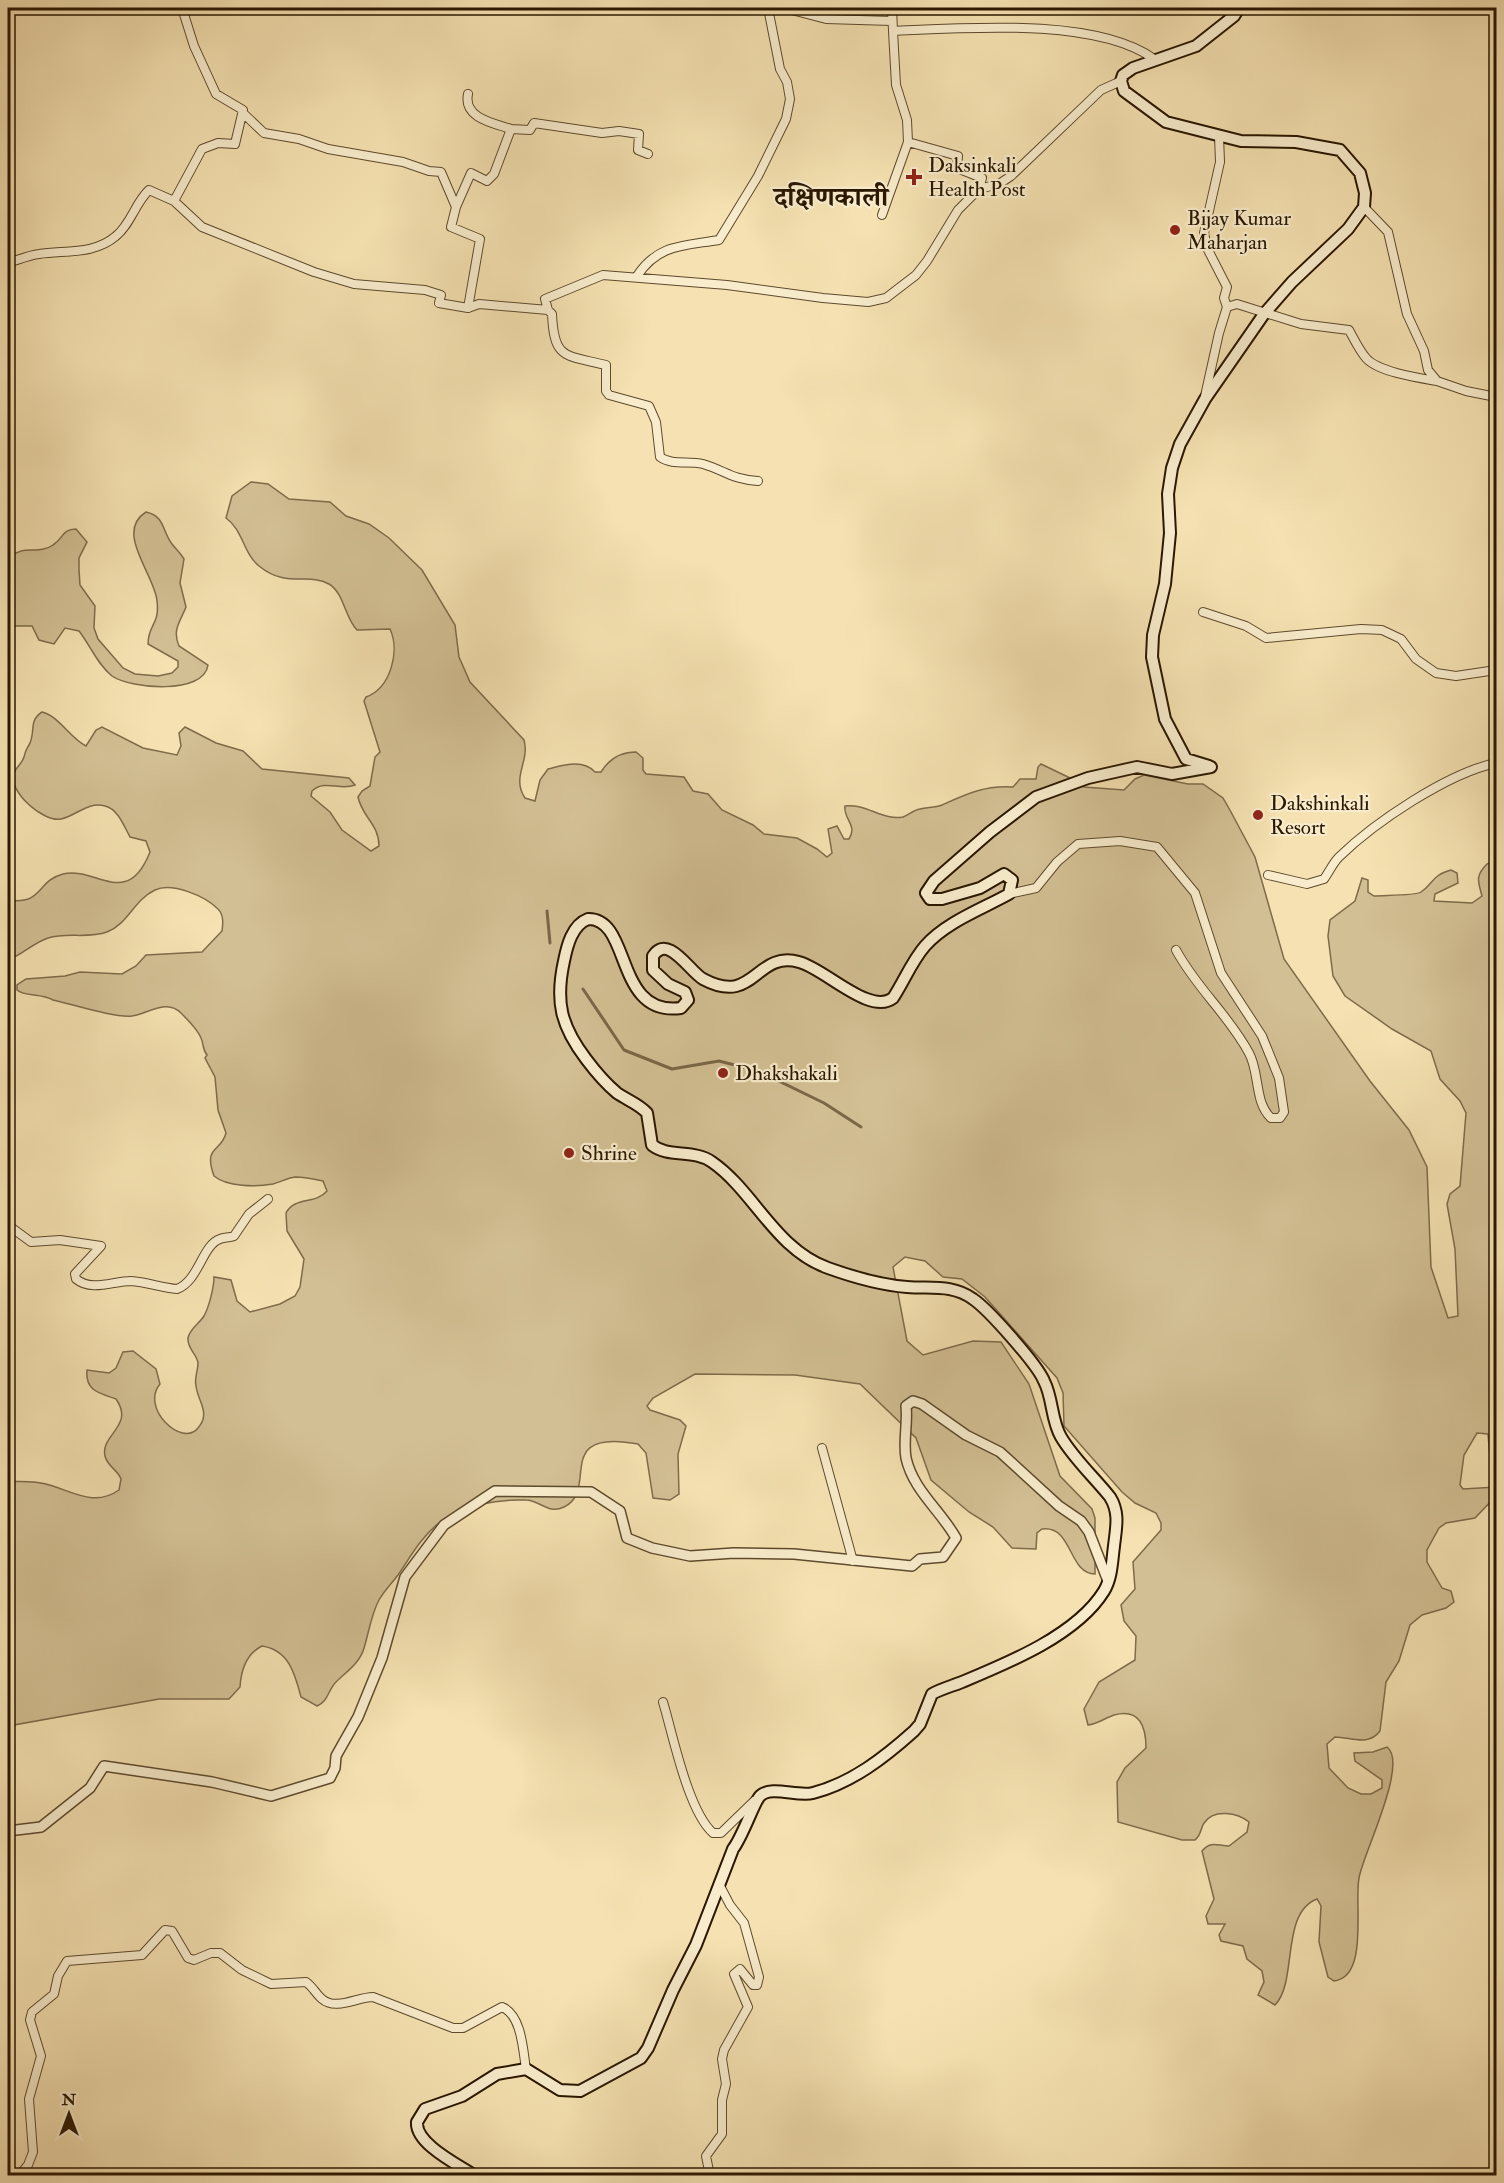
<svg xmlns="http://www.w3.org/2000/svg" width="1504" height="2183" font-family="'IM FELL Double Pica','Noto Serif Devanagari',serif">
  <rect width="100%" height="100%" fill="#f5e1b1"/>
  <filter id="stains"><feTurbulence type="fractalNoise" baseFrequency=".00333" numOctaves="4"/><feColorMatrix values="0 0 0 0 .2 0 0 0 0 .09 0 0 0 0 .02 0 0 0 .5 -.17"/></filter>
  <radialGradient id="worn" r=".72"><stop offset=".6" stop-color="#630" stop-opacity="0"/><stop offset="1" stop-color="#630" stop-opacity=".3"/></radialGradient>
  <path fill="#d2bf93" stroke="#7e6b4a" stroke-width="1.5" d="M251,482l17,2 21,15 41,3 16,14 23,8 20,14 33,32 33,55 4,32 11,25 54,58c6,22 -13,37 1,58l10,3 5,-21 8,-11c16,-4 35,-10 47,3h6c8,-13 19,-20 35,-20l7,6v12l3,4 38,3 9,14 15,3 14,16 31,15 11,9 33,4 20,11 10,8 5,-4 -4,-24 9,-3 7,13h5c9,-14 -6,-20 -4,-33 21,-3 38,15 58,11 6,-2 10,-7 17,-8 7,-2 15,-1 22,-4 24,-11 43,-20 71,-18l7,-8h16l2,-12 3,-3 27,13 16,10 40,3 11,-11 9,-4 44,9h15l20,14 8,14 24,45 29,102 86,122 39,49 18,37 4,100 17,51 10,-2 -3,-67 -8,-45 3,-10 10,-8 6,-73 -6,-12 -20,-22 -9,-28 -39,-22 -47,-33 -12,-20 -5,-40 2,-16 25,-19 7,-23 6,2v12l6,4c9,-1 41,0 47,-4 12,-8 11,-17 30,-22l6,3 1,10 -23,11 -1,7 38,2 10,-7c-4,-15 -7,-20 5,-32l7,-2 2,4v602l-6,-11 -2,-23 -11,-1 -13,22 -4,30 3,4 33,-2v9l-21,22 -29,5 -7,5 -12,22v12l15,26 9,3 3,11 -8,6 -24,7 -12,10 -11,36 -13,21 -6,49c-12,16 -29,6 -45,6l-8,7 2,24 19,20 13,6h10l11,-6v-8l-27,-19 -1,-8 19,-1 14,-5c22,16 -24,107 -28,131 -5,26 10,99 -25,103l-6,-4 -9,-35 2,-36 -4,-7c-37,14 -19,83 -42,106l-17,-10 6,-13 -2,-11 -15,-12 -4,-13 -22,-5 -2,-6 6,-11h-17l-2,-8 8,-17 -12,-48c9,-11 16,-5 27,-5l18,-14 2,-10c-11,-9 -35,-14 -45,1 -4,6 -2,11 -9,17h-13l-64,-18 -1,-40 8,-14 21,-20c0,-21 -6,-40 -32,-33 -9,3 -16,9 -26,10l-4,-16 15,-27 36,-22 1,-24 -12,-15 -3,-16 14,-16 -2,-27 28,-32v-7l-5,-10 -21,-10 -13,-11 -58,-66 -1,-33 -6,-15 -72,-81 -23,-18 -19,-2 -18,-16 -20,-4 -12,10 14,74 16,14 50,-14 28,1 28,42 31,92 32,33 3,9v56c-27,0 -22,-49 -53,-45l-5,4 -1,16 -24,-1 -19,-21 -24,-15 -38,-32 -15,-42 -56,-54 -65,-9 -100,-1 -42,24 -6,8 3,4 30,10 6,6 -8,28 1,40 -9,6 -17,-2 -7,-45 -8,-9c-87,-16 -38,46 -74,63 -16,8 -24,-7 -38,-7 -28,-1 -64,5 -86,22 -19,15 -29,34 -42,53 -6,8 -14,16 -19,25 -8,15 -10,32 -15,48 -4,15 -18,24 -28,34 -8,8 -8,20 -19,24l-16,-9c-6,-23 -12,-47 -39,-51 -16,8 -21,24 -22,41l-11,12h-70l-151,27v-245c10,1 23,0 33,2 28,5 51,26 78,7l2,-11c-3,-9 -14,-13 -16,-23 -5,-21 30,-30 11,-57 -17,-6 -31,-8 -29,-29l22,3 7,-5 7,-16 10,-1 23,18 4,15c-20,24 22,64 38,44 13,-15 0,-26 -2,-42 -2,-8 2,-15 2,-23 -1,-9 -11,-14 -10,-25 2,-10 11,-14 16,-22 5,-9 10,-29 10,-39l17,3 6,21 13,11 30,-8 15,-8 5,-9 4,-28 -17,-28 -1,-18c9,-17 29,-8 41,-22l-4,-10c-9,-2 -18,-4 -28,-4 -7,1 -15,5 -22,7 -17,3 -46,3 -59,-8 -11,-31 7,-23 12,-43l-8,-23 -3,-33 -10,-19 2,-3c-5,-6 -3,-11 -6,-17 -3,-8 -14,-19 -20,-25 -14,-15 -34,1 -49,3 -18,2 -60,-12 -79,-16 -12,-7 -28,-3 -36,-10v-5l9,-6 39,-3 15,-4 42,2 14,-8 10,-11 56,-3 20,-21c1,-7 2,-16 -4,-22 -13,-13 -46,-27 -63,-19 -21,10 -27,34 -48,42 -19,7 -40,0 -59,6 -15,5 -26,17 -40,22v-60c36,5 28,-19 55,-26 33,-8 64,36 87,-22l-4,-11 -16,-4c-6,-11 -12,-28 -25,-31 -17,-5 -29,10 -44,13 -17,4 -54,-28 -47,-46 2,-6 8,-9 10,-16 1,-6 2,-7 5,-12 7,-12 -1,-24 13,-33 17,4 28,26 44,34l10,-16 6,-3 41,21 34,7 4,-9 -2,-13 6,-6 31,16 27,8 19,18 87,9 6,7c-15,6 -30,-6 -43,6l-1,5 19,16 12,18 29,21 8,-5c0,-22 -17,-29 -21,-49l4,-6 8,-5 5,-29 5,-5 -16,-51 2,-4c25,-9 34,-46 24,-68l-33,1c-12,-12 -13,-37 -28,-46 -21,-12 -42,5 -70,-18 -16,-13 -16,-36 -33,-48l6,-22z
    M146,512c19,4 16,19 26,32 4,5 9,10 12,15l-4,24 6,24c-6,15 -14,23 -7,39l29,19c-4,30 -77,24 -96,11 -15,-12 -22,-31 -33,-45l-14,-3 -11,16 -15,-4 -7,-14h-24v-52l4,-18c11,-11 27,-1 41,-11 10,-6 9,-16 23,-16l11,13 -8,16v12l1,15 15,21 -1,22 4,11 25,29 12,6 23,2 14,-3 6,-6v-6l-30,-17c0,-20 12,-19 9,-43 -2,-26 -43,-69 -11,-89z"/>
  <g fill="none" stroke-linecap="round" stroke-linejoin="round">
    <path stroke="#7a6746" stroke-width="3" d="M547,911l3,32
      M583,989l41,61 48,19 47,-8 39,10 66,32 37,24"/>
    <defs>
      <path id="minor" d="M182,8l12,38 22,48 27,16 -8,34 -17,-1 -16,6 -28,52 28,26 112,45 40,12 71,6 16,5 -2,8 29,5 11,-4 69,6 -3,-11 58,-24 124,10 96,13 45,4 18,-4 30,-23 11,-14 31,-51 21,-21 20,-5 12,-8 90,-86 20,-9
        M784,8l42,11 66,2
        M892,8l1,23c70,-3 203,-14 261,28
        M893,31l3,54 11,35 1,22 50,14 -1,12 25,10 -3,11
        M243,113l21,20 35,6 29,10 75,13 26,9 12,1 15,35 -5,20 29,12 -12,69
        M511,129l19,1 4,-7 68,10 17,-2 20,3 -1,16 10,4
        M456,207l15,-34 16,8 7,-7 17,-45c-18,-6 -48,-11 -43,-35
        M1364,207l24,25 19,82 17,37 4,19 9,11 29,10 30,6
        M882,215l26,-73
        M8,263c10,-3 21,-8 31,-9 26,-4 55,1 77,-18 15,-12 19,-33 33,-46l25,11
        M637,276c21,-32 46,-30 82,-36l39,-64 28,-57 4,-20 -3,-17 -7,-13 -12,-61
        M1227,307l10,-3 64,20 48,6c5,9 10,20 17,28 12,14 53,20 71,23
        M548,310l4,4c2,46 13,41 54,51v26l3,4 40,11 7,16 4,35c13,9 28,3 43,7 23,7 28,15 55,17
        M1205,396l14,-63 8,-26 -3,-9 3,-11 -20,-39 -3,-15 16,-71 -1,-26
        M1203,612l43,14 20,12 95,-9 21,1 19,9 15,20 20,14 20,3 40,-6
        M1268,875l39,9 17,-5c5,-7 9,-16 15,-22 36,-35 109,-84 157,-94
        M1009,894l27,-6 21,-26 21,-18 42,-3 37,6 38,46 26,80 41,63 17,42 5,34 -4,6h-9c-17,-16 -11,-45 -22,-65 -21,-39 -52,-64 -73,-103
        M8,1229l4,-1 19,14 29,-2 41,6 -26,28 1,5c16,13 37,2 55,2 16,1 31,7 46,8 22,-8 25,-44 43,-50 4,-2 9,-1 14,-3l15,-22 19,-15
        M822,1448l31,113
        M663,1702c10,33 25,109 50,131h8l33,-32
        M19,2176l9,-11 5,-13 -4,-53 12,-43 -11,-36 2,-8 22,-18 4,-18 9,-15 75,-6 23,-25 7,1 16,27 6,2 17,-7h9l22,17 29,14 35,-2c7,5 10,12 16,17 14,12 35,-2 51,-2l80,31h10l39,-21c20,8 21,44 24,62
        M710,2176l-4,-20 16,-22v-34l4,-16 -4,-25 2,-9 24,-43 -14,-33 6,-5 13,16h4l2,-8 -15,-54 -14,-18 -11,-21"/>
      <path id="tertiary" d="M8,1831l33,-4 49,-39 14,-22 108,16 59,14 59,-18 5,-10 1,-12 22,-39 24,-59 23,-81 39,-52 51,-34 96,1 29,19 7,27 25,10 38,8 44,-3 60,1 118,12 8,-7 23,-2 13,-19c-15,-27 -43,-48 -50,-80 -3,-17 2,-35 0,-52l7,-5 9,3 44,31 34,17 59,54 22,15 8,11 19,49"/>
      <path id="secondary" d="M1209,766l-23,-7 -21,-40 -13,-62 1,-22 12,-51 5,-51 -2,-39 4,-26 8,-24 25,-45 59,-85 28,-32 56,-53 16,-22 1,-14 -5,-20 -20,-23 -44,-8 -55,-1 -75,-19 -42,-31 -3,-10 2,-6 10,-7 63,-22 38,-30 5,-8
        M475,2176c-16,-11 -60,-32 -58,-54l8,-13 37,-13 35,-22 29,-5 34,21 20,1 61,-33 7,-10 25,-58 23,-45 37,-96c10,-13 21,-47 27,-53 11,-11 37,1 53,-3 39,-10 72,-36 101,-62l6,-7 12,-30c9,-5 20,-8 30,-12 46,-19 115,-47 142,-91 8,-13 8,-30 10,-45 2,-18 6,-33 -4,-49 -16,-20 -36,-38 -49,-60 -10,-17 -8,-39 -17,-56 -7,-17 -56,-72 -71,-82 -21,-15 -42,-10 -66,-12 -26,-2 -54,-10 -79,-19 -53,-19 -74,-77 -116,-106 -18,-13 -44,-4 -60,-17l-5,-32c-8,-9 -20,-13 -30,-20 -12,-10 -22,-22 -31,-34 -25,-33 -31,-57 -22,-98 3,-15 8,-36 24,-42 44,-1 26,98 93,89l7,-8 -3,-8 -17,-8 -15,-14v-14c15,-23 37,16 50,23 52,28 52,-29 96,-17 25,6 71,54 94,36 11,-17 19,-37 32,-52 21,-24 57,-37 84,-52l3,-14 -8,-6 -24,14 -38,11h-12l-4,-6 8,-12 56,-49 46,-35 52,-19 49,-11 35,7 39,-7"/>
    </defs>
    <use href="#minor" stroke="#5d4a2c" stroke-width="10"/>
    <use href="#tertiary" stroke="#5d4a2c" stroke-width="12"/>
    <use href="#secondary" stroke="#2a1700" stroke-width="14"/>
    <use href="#minor" stroke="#f8eccc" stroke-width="8"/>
    <use href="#tertiary" stroke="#f8eccc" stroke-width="9"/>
    <use href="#secondary" stroke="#f8eccc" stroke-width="10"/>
  </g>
  <g fill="#8f2418" stroke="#f8eccc" stroke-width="2">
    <path d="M911 168h6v6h6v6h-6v6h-6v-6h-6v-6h6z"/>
    <circle cx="1175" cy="230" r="6"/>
    <circle cx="1258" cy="815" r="6"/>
    <circle cx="723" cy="1073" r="6"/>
    <circle cx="569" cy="1153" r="6"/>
  </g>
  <g text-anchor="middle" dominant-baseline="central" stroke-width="4.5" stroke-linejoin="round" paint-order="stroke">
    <g font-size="21" fill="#2a1700" stroke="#f8eccc" text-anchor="start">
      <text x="928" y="165">Daksinkali<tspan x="928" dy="24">Health Post</tspan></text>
      <text x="1187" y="218">Bijay Kumar<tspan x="1187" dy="24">Maharjan</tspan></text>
      <text x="1270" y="803">Dakshinkali<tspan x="1270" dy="24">Resort</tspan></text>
      <text x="735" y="1073">Dhakshakali</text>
      <text x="581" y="1153">Shrine</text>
    </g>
    <g font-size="27" font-weight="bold" fill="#2a1700" stroke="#f8eccc">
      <text x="831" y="197">दक्षि‍णकाली</text>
    </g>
  </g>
  <rect width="1504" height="2183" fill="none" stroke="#f5e1b1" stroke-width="30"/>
  <rect x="9" y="9" width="1486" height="2165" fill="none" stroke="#2a1700" stroke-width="3"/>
  <rect x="15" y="15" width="1474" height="2153" fill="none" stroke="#2a1700" stroke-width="1.5"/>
  <g transform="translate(69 2114)" stroke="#f8eccc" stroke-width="4.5" paint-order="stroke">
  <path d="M0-4.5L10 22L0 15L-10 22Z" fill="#2a1700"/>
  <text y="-9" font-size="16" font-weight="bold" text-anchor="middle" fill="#2a1700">N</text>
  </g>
  <rect width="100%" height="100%" filter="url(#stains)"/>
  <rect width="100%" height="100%" fill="url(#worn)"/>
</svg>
